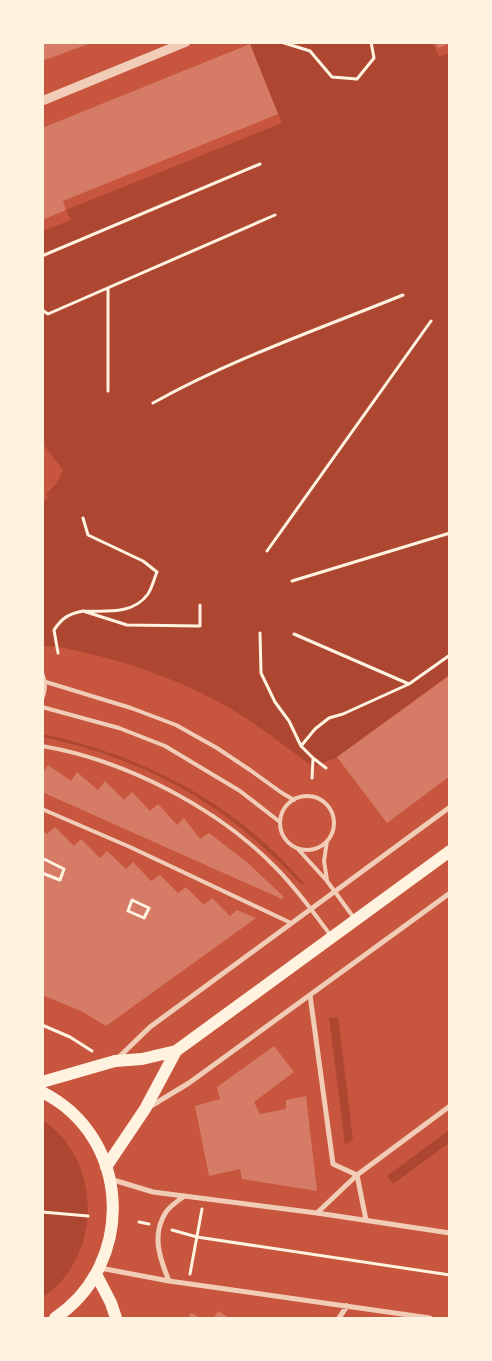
<svg xmlns="http://www.w3.org/2000/svg" width="492" height="1361" font-family="'Titillium Web',sans-serif">
  <rect width="100%" height="100%" fill="#c8553d"/>
  <path fill="#ae4732" d="M254,42h178l7,15 10,-4v622l-111,82 -25,10c-28,-21 -56,-43 -87,-61 -36,-21 -87,-40 -127,-50 -19,-4 -37,-10 -56,-10v-145l5,-3 -2,-4 11,-11 6,-13 -20,-26v-213l28,-11 -5,-10 216,-87 -32,-79z
    M43,734c79,17 153,50 215,103 16,14 31,30 46,46l-2,2c-75,-80 -153,-125 -259,-148z
    M338,1017l15,122 -8,6 -16,-127z
    M42,1120c61,39 61,137 1,177z
    M449,1130v13l-56,41 -6,-8z"/>
  <path fill="#d67c66" d="M42,42h49v1l-49,18z
    M436,42h14v1l-12,5z
    M250,44l28,70 -215,87 3,9 -24,10v-92z
    M450,675v101l-63,47 -50,-66z
    M48,765l23,16 6,-9 21,18 7,-9 19,19 8,-8 18,19 8,-7 19,21 7,-7 16,21 9,-6 39,30 36,34 -2,2 -240,-107v-17z
    M55,827l19,19 7,-7 19,19 7,-7 19,18 7,-7 18,19 9,-6 18,18 8,-6 18,18 8,-7 18,18 7,-6 19,8 -150,108 -25,-15 -39,-16v-165l5,4z
    M274,1046l20,26 -40,30 6,12 26,-5v-9l20,-4 11,95 -75,-12 -2,-10 -31,7 -14,-70 25,-7 -3,-12z
    M218,1311l11,7h-15z
    M191,1313l10,5h-13z"/>
  <g fill="none" stroke-linecap="round" stroke-linejoin="round">
    <path stroke="#fff3e0" stroke-width="3" d="M281,42l29,9 22,26 25,2 17,-21 -3,-16
      M42,256l218,-92
      M108,288v103
      M42,310l6,4 227,-99
      M153,403c79,-44 166,-74 250,-108
      M83,518l5,17 55,26 14,11c-3,7 -5,16 -9,22 -15,21 -43,17 -65,17l44,14 73,1v-21
      M267,551l164,-230
      M292,581l158,-48
      M260,633l1,40 14,29 14,19 12,25 14,-17 14,-11 14,-4 66,-30 -115,-50
      M58,653l-4,-23c8,-12 14,-16 29,-19
      M409,684l41,-29
      M301,746l12,12 13,10
      M312,778l1,-19
      M42,862l2,-3 20,10 -4,11 -18,-7
      M132,900l17,8 -5,10 -16,-7z
      M42,1025l28,12 22,14
      M42,1212l46,4
      M139,1222l10,2
      M172,1230l25,7 253,38
      M190,1274l12,-65"/>
    <path stroke="#f1ccb7" stroke-width="4" d="M42,673c4,10 4,16 0,26
      M46,682l85,26 45,17 41,23 33,22 32,23 12,7
      M42,707l77,21 46,18 75,45 40,31
      M42,746c83,14 176,62 234,122 21,21 38,45 55,68
      M280 823a27 27 0 1 1 54 0a27 27 0 1 1-54 0Z
      M42,809l88,38 161,76
      M297,848l30,33 27,37
      M327,880l-3,-19 3,-20"/>
    <path stroke="#f1ccb7" stroke-width="5" d="M310,995l23,169 24,11
      M117,1059l33,-32 300,-220
      M151,1106l38,-23 261,-190
      M357,1175l9,45
      M110,1179l43,13 164,21 133,20
      M317,1213l40,-38 93,-69
      M100,1268l69,13 261,37
      M169,1281c-9,-22 -18,-46 -3,-69 4,-6 12,-11 18,-16
      M339,1318l8,-12"/>
    <path stroke="#f1ccb7" stroke-width="9" d="M42,101l144,-59"/>
    <path stroke="#fff3e0" stroke-width="12" d="M42,1082l73,-21 27,-2 34,-8 274,-200
      M42,1092c90,45 94,172 13,226
      M106,1167l39,-58 31,-58
      M96,1274l15,29 5,15"/>
  </g>
  <rect width="492" height="1361" fill="none" stroke="#fff3e0" stroke-width="88"/>
</svg>
